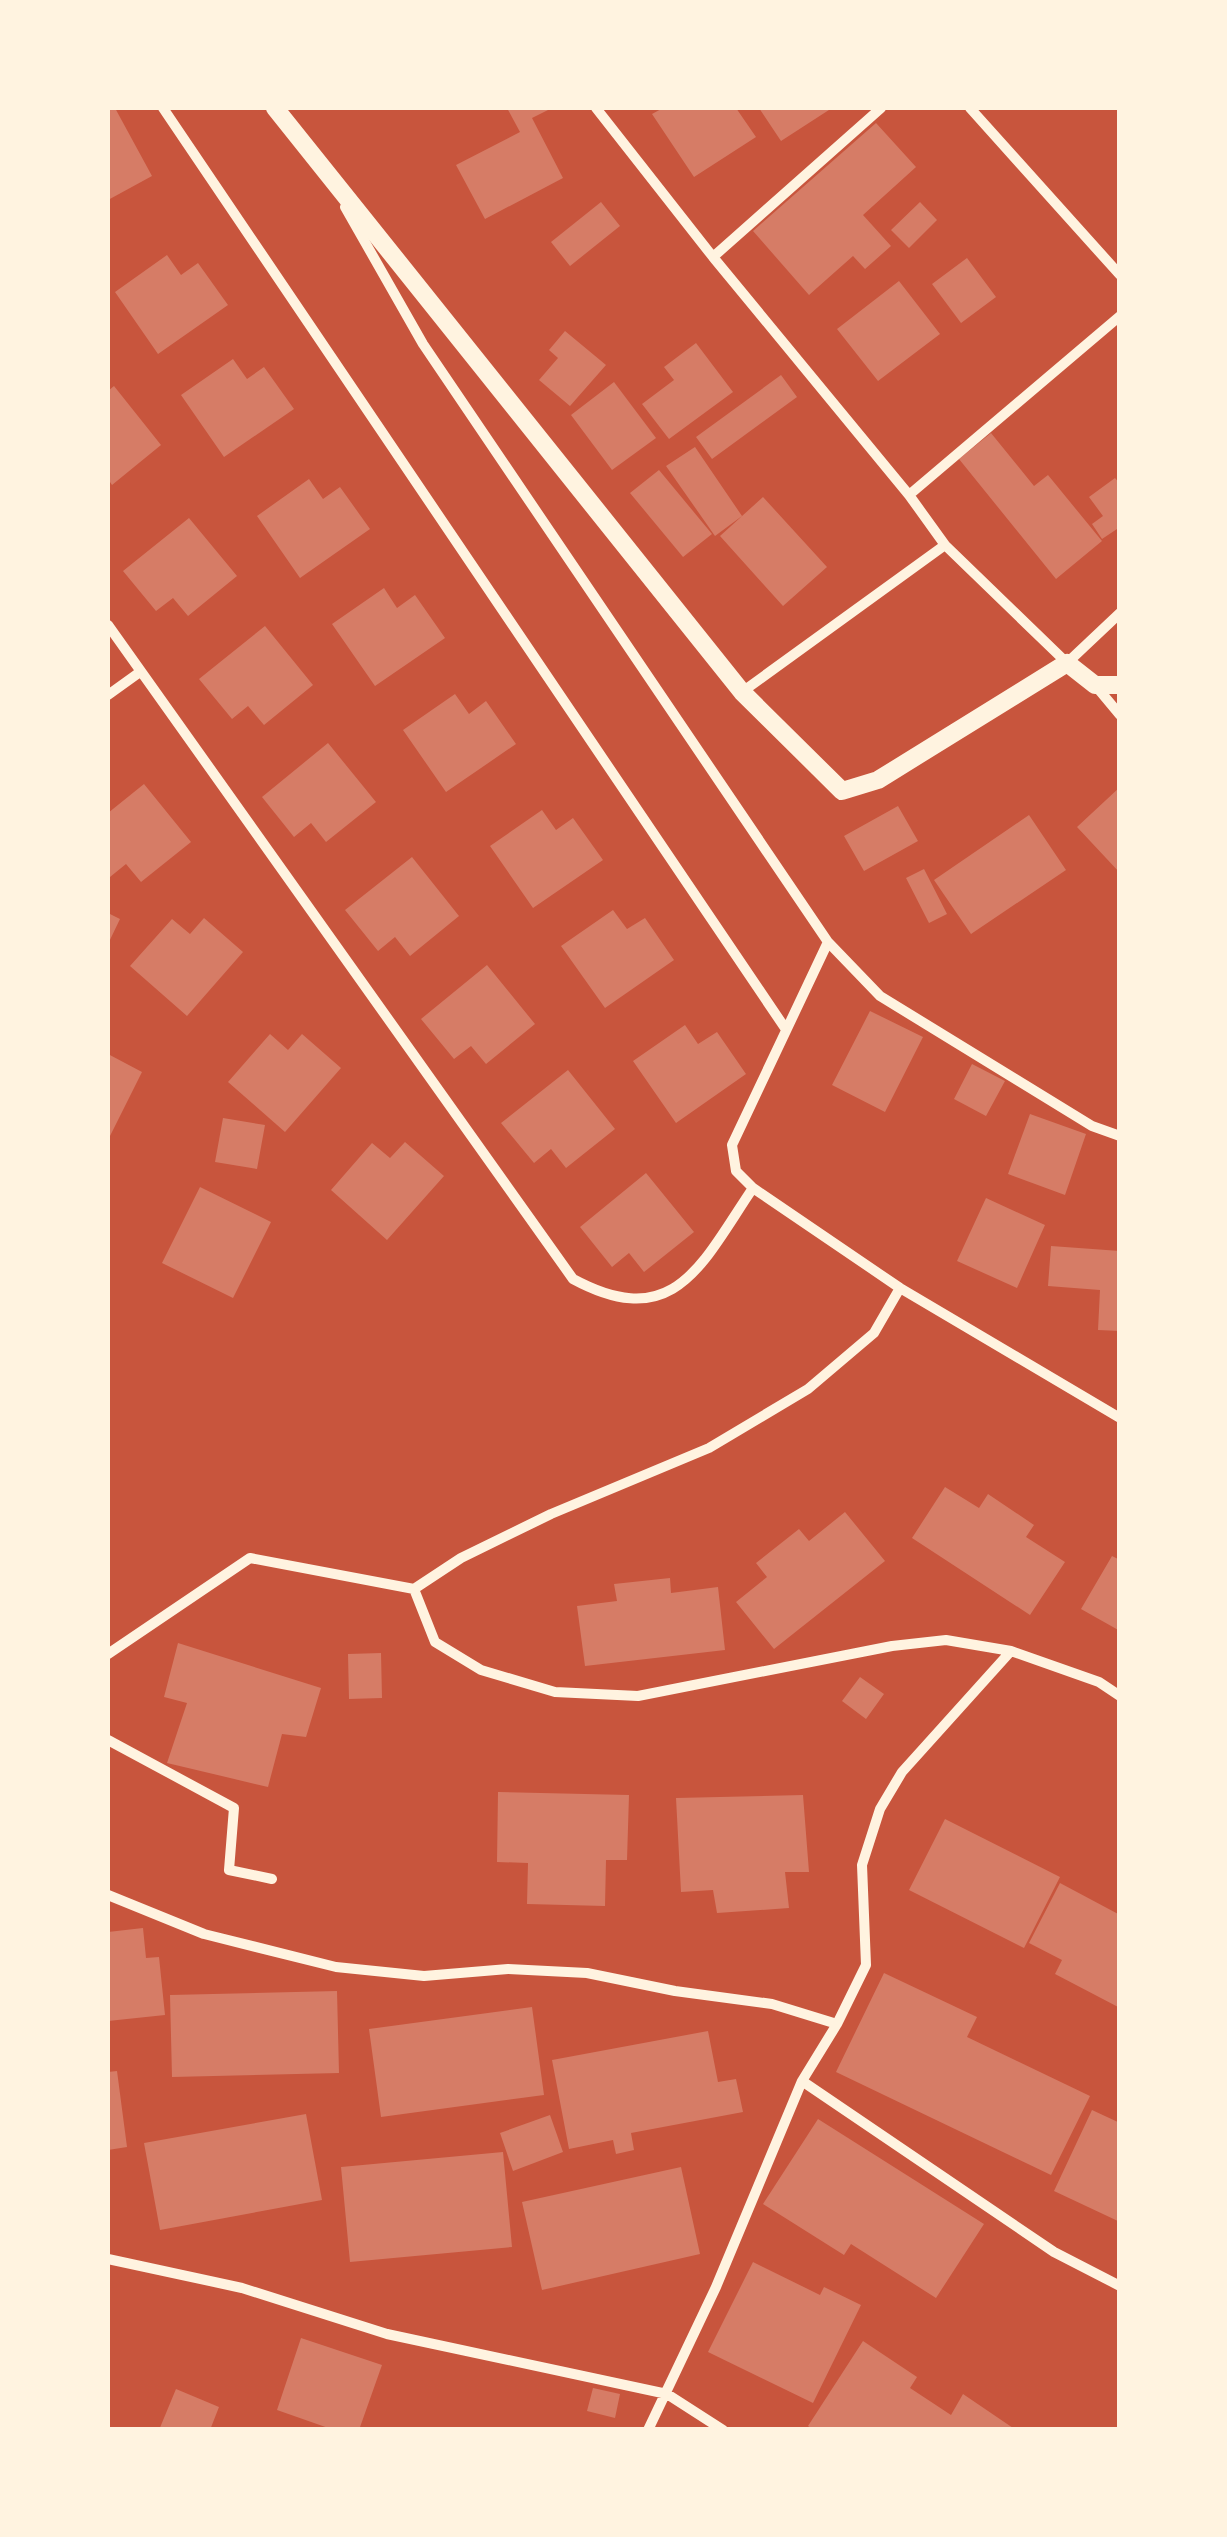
<svg xmlns="http://www.w3.org/2000/svg" width="1227" height="2537" font-family="Mulish,sans-serif">
  <rect width="100%" height="100%" fill="#c8553d"/>
  <path fill="#d67c66" d="M108,108h7l37,68 -44,24z
    M507,108h45l-20,10 31,60 -78,41 -29,-54 64,-33z
    M663,108h73l20,29 -62,40 -42,-63z
    M759,108h73l-51,33z
    M876,123l40,44 -53,48 28,31 -26,23 -12,-13 -44,39 -56,-64z
    M601,202l19,24 -50,40 -19,-24z
    M920,202l17,18 -28,28 -18,-18z
    M167,255l14,20 17,-12 30,42 -70,49 -43,-62z
    M967,258l29,39 -35,26 -29,-39z
    M899,281l41,53 -62,47 -41,-52z
    M565,331l41,34 -36,41 -31,-26 19,-22 -9,-8z
    M696,343l37,49 -64,47 -27,-35 32,-24 -10,-13z
    M233,359l14,20 17,-12 30,42 -70,48 -43,-62z
    M781,375l16,22 -85,62 -16,-22z
    M614,382l42,56 -44,32 -41,-55z
    M114,386l47,59 -49,40 -4,-6v-88z
    M991,433l43,53 14,-11 54,66 -46,38 -97,-120z
    M695,447l47,69 -27,20 -49,-70z
    M659,470l53,64 -29,23 -53,-64z
    M1115,478l5,6v43l-18,12 -10,-15 11,-8 -14,-19z
    M309,479l14,20 17,-12 30,42 -70,49 -43,-62z
    M763,497l64,70 -44,39 -63,-70z
    M189,518l48,58 -49,40 -15,-18 -17,13 -33,-40z
    M384,588l13,20 18,-13 30,43 -70,48 -43,-62z
    M265,626l48,59 -49,40 -16,-19 -16,13 -33,-40z
    M455,694l14,20 17,-13 30,43 -70,48 -43,-62z
    M328,743l48,59 -50,40 -15,-19 -17,14 -32,-40z
    M144,784l47,58 -50,40 -15,-18 -16,13 -2,-64z
    M1120,787v86l-43,-46z
    M898,806l20,35 -54,30 -20,-35z
    M542,810l14,20 17,-12 30,42 -70,48 -43,-62z
    M1029,815l37,55 -95,64 -37,-54z
    M412,857l47,59 -49,40 -15,-19 -17,14 -33,-41z
    M924,869l23,45 -18,9 -23,-45z
    M613,910l14,19 18,-11 29,42 -69,48 -44,-62z
    M108,913l12,6 -12,25z
    M204,918l39,34 -56,64 -57,-50 42,-47 18,15z
    M487,965l48,59 -49,40 -15,-18 -17,13 -33,-40z
    M870,1011l53,26 -38,75 -53,-27z
    M685,1025l13,19 19,-12 29,42 -70,49 -43,-62z
    M270,1034l18,16 14,-16 39,34 -56,64 -57,-50z
    M108,1054l34,18 -34,68z
    M972,1064l33,17 -19,35 -32,-17z
    M568,1070l47,59 -49,39 -15,-19 -17,14 -33,-40z
    M1030,1114l56,20 -21,61 -57,-21z
    M223,1118l42,7 -8,44 -42,-7z
    M405,1142l39,34 -57,64 -56,-50 41,-47 18,15z
    M646,1173l48,59 -50,40 -15,-19 -17,14 -32,-40z
    M200,1187l71,35 -38,76 -71,-35z
    M986,1198l59,27 -28,63 -60,-27z
    M1051,1246l69,5v80l-22,-1 2,-40 -52,-4z
    M945,1487l34,21 9,-14 46,31 -8,12 39,25 -35,53 -118,-77z
    M845,1512l40,49 -111,88 -38,-47 31,-25 -11,-14 43,-34 10,12z
    M1112,1556l8,4v71l-39,-22z
    M670,1578l1,15 47,-6 7,63 -140,16 -8,-60 40,-5 -3,-17z
    M178,1643l143,45 -15,49 -24,-3 -14,53 -101,-24 20,-60 -23,-6z
    M381,1653l1,45 -33,1 -1,-45z
    M860,1677l24,17 -18,25 -24,-18z
    M498,1792l131,3 -2,65h-21l-1,46 -78,-2 1,-41 -31,-1z
    M803,1795l6,77h-24l4,36 -72,5 -4,-23 -32,2 -5,-94z
    M945,1819l115,58 -36,71 -115,-58z
    M1060,1883l60,32v93l-65,-34 7,-14 -33,-17z
    M143,1928l3,30 13,-1 6,58 -57,6v-89z
    M884,1973l93,44 -10,20 123,59 -39,79 -215,-103z
    M337,1991l2,82 -167,4 -2,-82z
    M532,2007l12,88 -163,22 -12,-88z
    M708,2031l10,51 18,-3 7,33 -112,21 3,17 -18,4 -3,-14 -44,9 -17,-89z
    M117,2071l10,76 -19,3v-78z
    M1092,2110l28,13v99l-66,-31z
    M306,2114l16,86 -162,30 -16,-87z
    M550,2115l13,37 -50,19 -13,-38z
    M818,2119l166,105 -48,74 -85,-54 -7,11 -81,-51z
    M503,2152l9,95 -162,15 -9,-95z
    M681,2167l19,87 -158,36 -20,-88z
    M753,2262l67,33 4,-8 37,18 -48,98 -105,-51z
    M301,2338l81,27 -23,65h-25l-57,-20z
    M863,2341l54,36 -7,11 41,27 12,-21 53,36h-202l-6,-4z
    M593,2388l27,6 -5,24 -28,-7z
    M176,2389l43,18 -9,23h-51z"/>
  <g fill="none" stroke-linecap="round" stroke-linejoin="round">
    <path stroke="#fff3e0" stroke-width="10" d="M163,108l622,920
      M596,108l117,149 196,238 36,50 122,118 53,-50
      M970,108l150,167
      M345,207l78,137 405,598 52,54 212,130 28,10
      M713,257l168,-149
      M909,495l211,-179
      M108,625l465,654c102,55 129,-16 180,-91
      M1095,685l25,30
      M742,692l203,-147
      M108,695l32,-23
      M828,942l-96,203 4,26 17,17 147,100 220,130
      M900,1288l-26,45 -66,56 -99,59 -158,66 -90,44 -47,31 21,53 46,28 74,22 83,4 254,-50 54,-6 65,11 88,31 21,14
      M108,1654l142,-96 164,31
      M108,1740l126,68 -5,62 43,9
      M108,1895l96,39 132,33 88,9 84,-7 79,4 88,18 97,13 65,20
      M802,2081l252,171 66,34
      M108,2259l134,29 145,46 280,60 56,36
      M648,2430l68,-143 86,-206 35,-57 29,-59 -4,-100 18,-56 22,-37 109,-121"/>
    <path stroke="#fff3e0" stroke-width="18" d="M275,108l467,584 100,99 36,-11 189,-117 28,22h25"/>
  </g>
  <rect width="1227" height="2537" fill="none" stroke="#fff3e0" stroke-width="220"/>
</svg>
